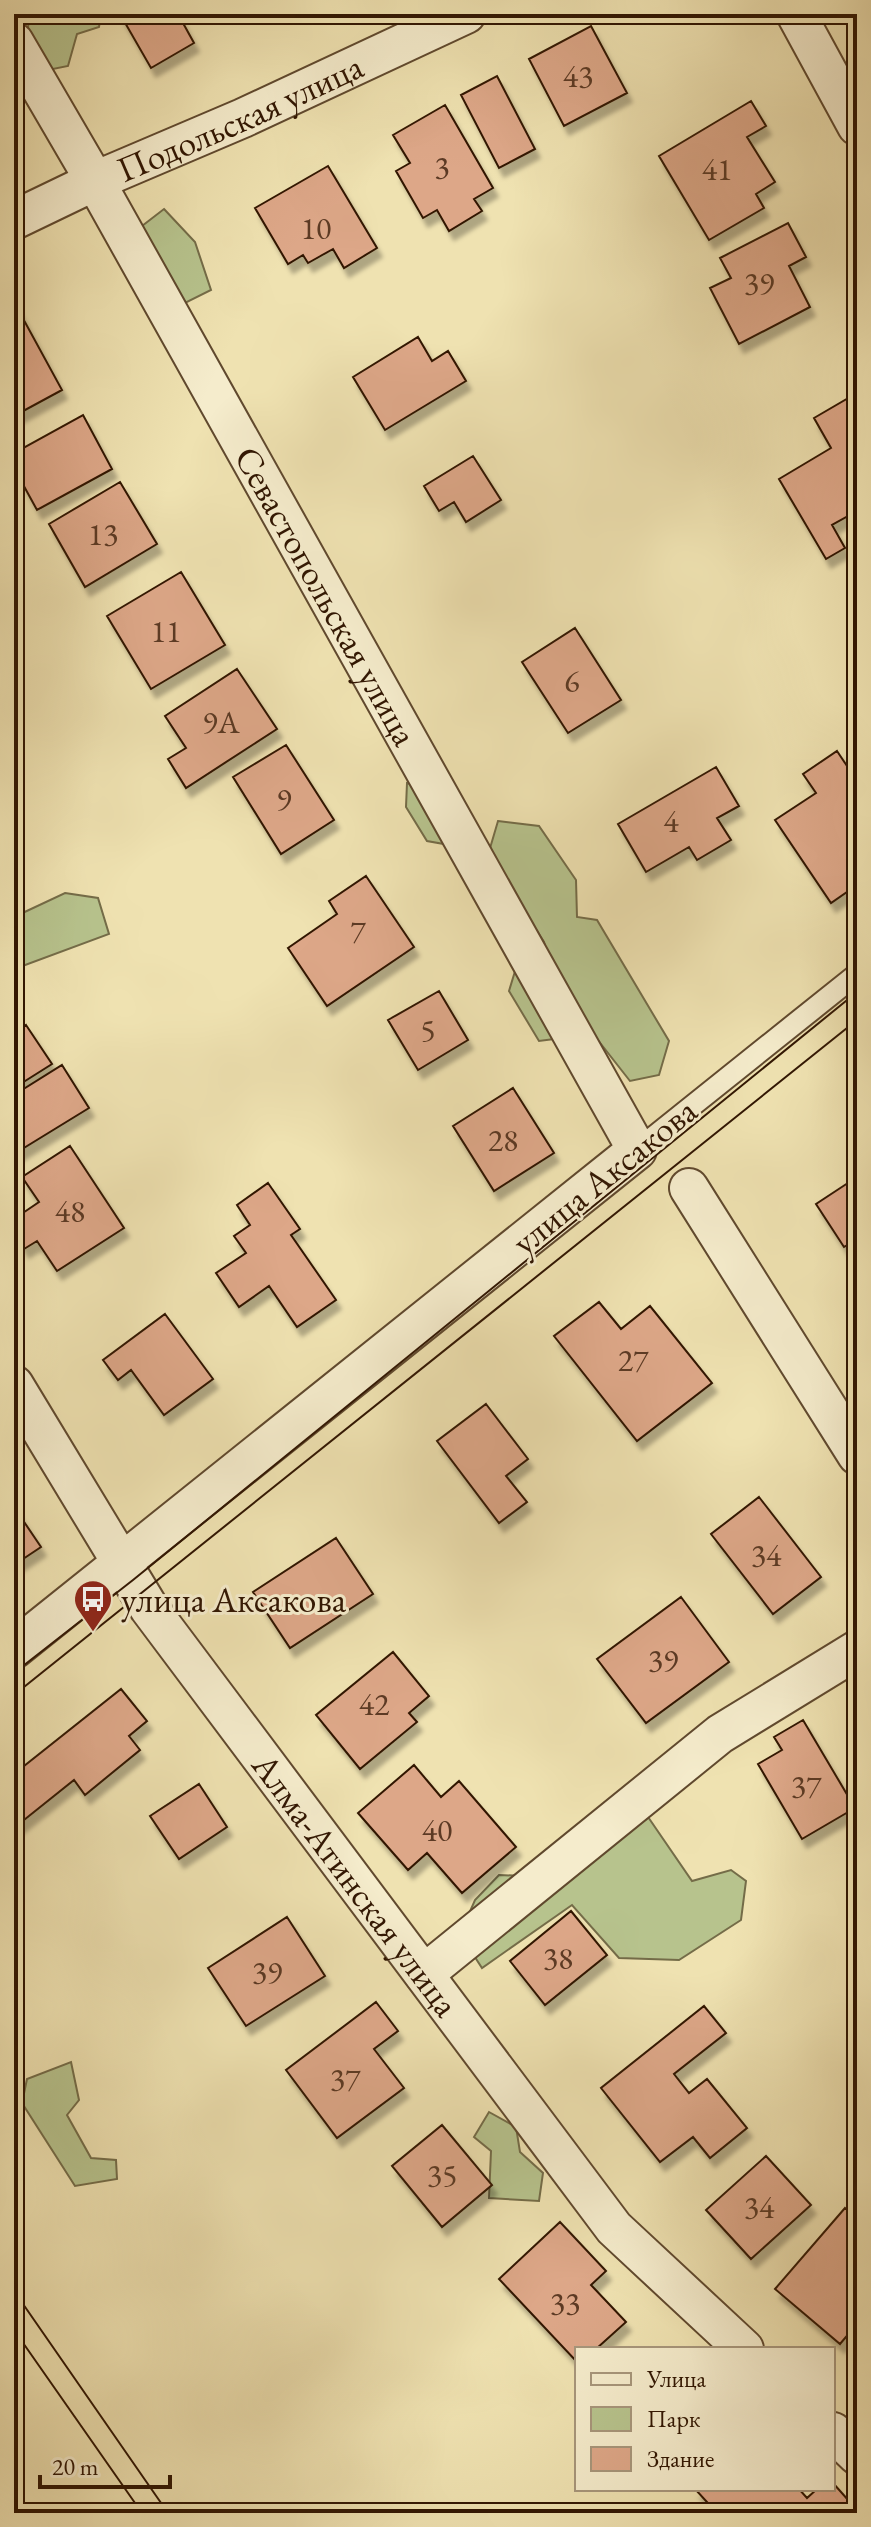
<svg xmlns="http://www.w3.org/2000/svg" width="871" height="2527" font-family="'EB Garamond',serif">
  <defs>
    <filter id="shadow"><feDropShadow dx="5" dy="9" stdDeviation="2" flood-color="#0004"/></filter>
  </defs>
  <rect width="100%" height="100%" fill="#efe2b1"/>
  <filter id="stains"><feTurbulence type="fractalNoise" baseFrequency=".0025" numOctaves="4"/><feColorMatrix values="0 0 0 0 .2 0 0 0 0 .09 0 0 0 0 .02 0 0 0 .5 -.17"/></filter>
  <radialGradient id="worn" r=".72"><stop offset=".6" stop-color="#630" stop-opacity="0"/><stop offset="1" stop-color="#630" stop-opacity=".3"/></radialGradient>
  <path fill="#b7c38d" stroke="#746c48" stroke-width="2" d="M58,14h43l-2,13 -22,7 -9,32 -20,4 -22,-20 3,-33z
    M164,209l31,33 16,48 -28,14 -41,-78z
    M407,783l22,7 20,35 -5,19 -17,-3 -21,-34z
    M498,821l41,5 37,54 1,37 20,3 72,121 -10,34 -29,6 -55,-70 -13,27 -23,3 -30,-50 7,-23 36,4 -8,-30 -56,-87z
    M65,893l33,5 11,36 -92,34 -3,25v-76z
    M646,1814l46,67 39,-11 15,11 -5,39 -62,40 -60,-2 -47,-53 -90,63 -22,-34 15,-34 24,-25 28,1 79,-24 22,-37z
    M71,2062l8,38 -12,15 24,43 25,2 1,19 -42,7 -53,-83 5,-24z
    M489,2112l27,15 4,25 23,21 -4,28 -50,-3 2,-47 -17,-14z"/>
  <path fill="#dda788" stroke="#311602" stroke-width="2" filter="url(#shadow)" d="M120,14h58l16,29 -43,25z
    M591,26l36,67 -63,33 -35,-67z
    M497,76l38,73 -36,19 -38,-73z
    M751,101l15,25 -19,11 28,45 -19,12 8,14 -55,32 -50,-84z
    M445,105l48,83 -19,11 8,12 -33,20 -12,-21 -14,8 -27,-47 14,-8 -17,-28z
    M328,166l49,82 -33,20 -11,-19 -25,14 -5,-8 -15,9 -33,-56z
    M788,223l18,34 -17,9 21,41 -71,37 -29,-56 21,-10 -11,-20z
    M14,302l48,88 -48,26z
    M418,337l14,24 16,-10 18,30 -81,49 -32,-53z
    M857,393v118l-25,14 13,23 -19,11 -47,-80 52,-31 -17,-30z
    M83,415l29,54 -75,41 -23,-42v-15z
    M473,456l28,44 -35,22 -12,-20 -15,9 -15,-25z
    M120,482l37,62 -72,43 -36,-63z
    M181,572l44,73 -74,44 -44,-73z
    M575,628l46,72 -53,33 -46,-71z
    M237,669l40,60 -91,59 -18,-29 18,-11 -21,-32z
    M286,745l48,75 -53,34 -48,-77z
    M837,751l20,30v104l-26,18 -56,-83 41,-27 -13,-19z
    M716,767l23,39 -22,12 14,22 -34,20 -8,-13 -43,25 -28,-48z
    M366,876l48,71 -87,59 -39,-58 49,-34 -8,-13z
    M439,991l29,49 -50,30 -30,-50z
    M26,1025l26,39 -38,24v-55z
    M62,1065l27,43 -75,46v-59z
    M513,1088l41,65 -60,38 -41,-65z
    M70,1146l54,82 -67,43 -20,-30 -13,8 -10,-16v-14l25,-17 -17,-25z
    M857,1177v62l-13,8 -28,-43z
    M268,1183l32,46 -9,6 45,65 -39,27 -28,-41 -30,21 -23,-34 30,-20 -12,-17 16,-11 -13,-20z
    M599,1302l22,27 29,-23 62,77 -75,58 -83,-105z
    M165,1314l48,65 -49,36 -33,-45 -13,10 -15,-20z
    M486,1404l42,55 -22,17 21,26 -28,21 -62,-82z
    M759,1497l62,80 -48,37 -62,-80z
    M14,1507l27,40 -27,18z
    M336,1538l37,56 -83,54 -37,-56z
    M681,1597l48,65 -83,61 -49,-64z
    M393,1652l36,44 -20,17 8,9 -57,47 -44,-54z
    M121,1689l26,32 -18,15 11,14 -55,45 -11,-15 -60,48v-54z
    M803,1720l52,88 -53,31 -44,-75 24,-14 -8,-13z
    M414,1765l27,32 18,-16 57,66 -54,46 -35,-40 -19,17 -50,-57z
    M199,1784l28,43 -48,32 -29,-43z
    M571,1911l36,44 -62,50 -35,-44z
    M287,1917l38,59 -79,50 -38,-58z
    M376,2002l22,29 -24,18 30,39 -67,50 -51,-68z
    M704,2006l22,27 -52,41 15,19 18,-14 40,49 -37,30 -17,-21 -33,25 -59,-74z
    M442,2125l50,60 -50,42 -50,-61z
    M766,2156l45,49 -60,54 -45,-49z
    M845,2208l12,10v106l-17,20 -65,-55z
    M560,2222l46,49 -15,14 35,37 -30,27h-19v13l-78,-83z
    M833,2483l16,18 -13,12h-119l-22,-24h104l8,9 10,-9h16z"/>
  <g fill="none" stroke-linecap="round" stroke-linejoin="round">
    <defs>
      <path id="service" d="M637,1150l220,-176"/>
      <g id="minor">
        <path d="M796,14l61,112"/>
        <path id="s1" d="M14,42l81,139 542,969 -623,499"/>
        <path id="s2" d="M14,220l81,-39 148,-63 223,-104"/>
        <path d="M689,1188l168,267"/>
        <path id="s3" d="M14,1385l135,223 465,620 130,121"/>
        <path d="M424,1974l296,-240 137,-84"/>
        <path d="M833,2432l24,23"/>
      </g>
    </defs>
    <use href="#service" stroke="#60492e" stroke-width="24"/>
    <use href="#minor" stroke="#60492e" stroke-width="42"/>
    <use href="#service" stroke="#f5eccc" stroke-width="20"/>
    <use href="#minor" stroke="#f5eccc" stroke-width="38"/>
    <path stroke="#311602" stroke-width="2" d="M14,1673l119,-93 724,-588
      M14,1695l843,-675
      M14,2291l154,222
      M14,2330l128,183"/>
  </g>
  <defs>
    <symbol id="bus-pin" viewBox="-11 -11 22 30"><path d="M0 17L-7.5 6A9.5 9.5 0 1 1 7.5 6Z" fill="#8f2418" stroke="#f5eccc"/><path d="M-5-6H5V4H4V6H2V4H-2V6H-4V4H-5ZM-3.5-4V0h7V-4ZM-3.5 1.2v1.5H-2V1.2ZM2 1.2v1.5H3.5V1.2Z" fill="#fff"/></symbol>
  </defs>
  <g fill-rule="evenodd">
    <use href="#bus-pin" x="71" y="1577" width="44" height="60"/>
  </g>
  <g text-anchor="middle" dominant-baseline="central" stroke-width="6" stroke-linejoin="round" paint-order="stroke">
    <g font-size="32" fill="#5c3a24">
      <text x="578" y="76">43</text>
      <text x="442" y="167">3</text>
      <text x="717" y="169">41</text>
      <text x="316" y="228">10</text>
      <text x="759" y="283">39</text>
      <text x="103" y="534">13</text>
      <text x="166" y="631">11</text>
      <text x="572" y="681">6</text>
      <text x="221" y="722">9А</text>
      <text x="284" y="799">9</text>
      <text x="671" y="821">4</text>
      <text x="358" y="931">7</text>
      <text x="428" y="1030">5</text>
      <text x="503" y="1140">28</text>
      <text x="70" y="1211">48</text>
      <text x="633" y="1360">27</text>
      <text x="766" y="1555">34</text>
      <text x="663" y="1660">39</text>
      <text x="374" y="1704">42</text>
      <text x="806" y="1786">37</text>
      <text x="437" y="1830">40</text>
      <text x="558" y="1958">38</text>
      <text x="267" y="1972">39</text>
      <text x="345" y="2079">37</text>
      <text x="442" y="2175">35</text>
      <text x="759" y="2207">34</text>
      <text x="565" y="2303">33</text>
    </g>
    <g font-size="36" fill="#311602" stroke="#f5eccc">
      <text stroke="none"><textPath href="#s2" startOffset="248">Подольская улица</textPath></text>
      <text stroke="none"><textPath href="#s1" startOffset="636">Севастопольская улица</textPath></text>
      <text transform="translate(604 1176) rotate(-39)">улица Аксакова</text>
      <text stroke="none"><textPath href="#s3" startOffset="606">Алма-Атинская улица</textPath></text>
    </g>
    <g font-size="36" fill="#311602" stroke="#f5eccc" text-anchor="start">
      <text x="121" y="1599">улица Аксакова</text>
    </g>
  </g>
  <rect width="871" height="2527" fill="none" stroke="#efe2b1" stroke-width="48"/>
  <rect x="16" y="16" width="839" height="2495" fill="none" stroke="#311602" stroke-width="4"/>
  <rect x="24" y="24" width="823" height="2479" fill="none" stroke="#311602" stroke-width="2"/>
  <rect x="575" y="2347" width="260" height="144" fill="#f5eccc" stroke="#a7967b" stroke-width="2"/>
  <rect x="591" y="2373" width="40" height="12" fill="#f5eccc" stroke="#a7967b" stroke-width="2"/>
  <text x="647" y="2387" font-size="24" fill="#311602">Улица</text>
  <rect x="591" y="2407" width="40" height="24" fill="#b7c38d" stroke="#a7967b" stroke-width="2"/>
  <text x="647" y="2427" font-size="24" fill="#311602">Парк</text>
  <rect x="591" y="2447" width="40" height="24" fill="#dda788" stroke="#a7967b" stroke-width="2"/>
  <text x="647" y="2467" font-size="24" fill="#311602">Здание</text>
  <path d="M40 2475v12h130v-12" fill="none" stroke="#311602" stroke-width="4"/>
  <text x="52" y="2475" font-size="24" fill="#311602" stroke="#f5eccc" stroke-width="6" paint-order="stroke">20 m</text>
  <rect width="100%" height="100%" filter="url(#stains)"/>
  <rect width="100%" height="100%" fill="url(#worn)"/>
</svg>
